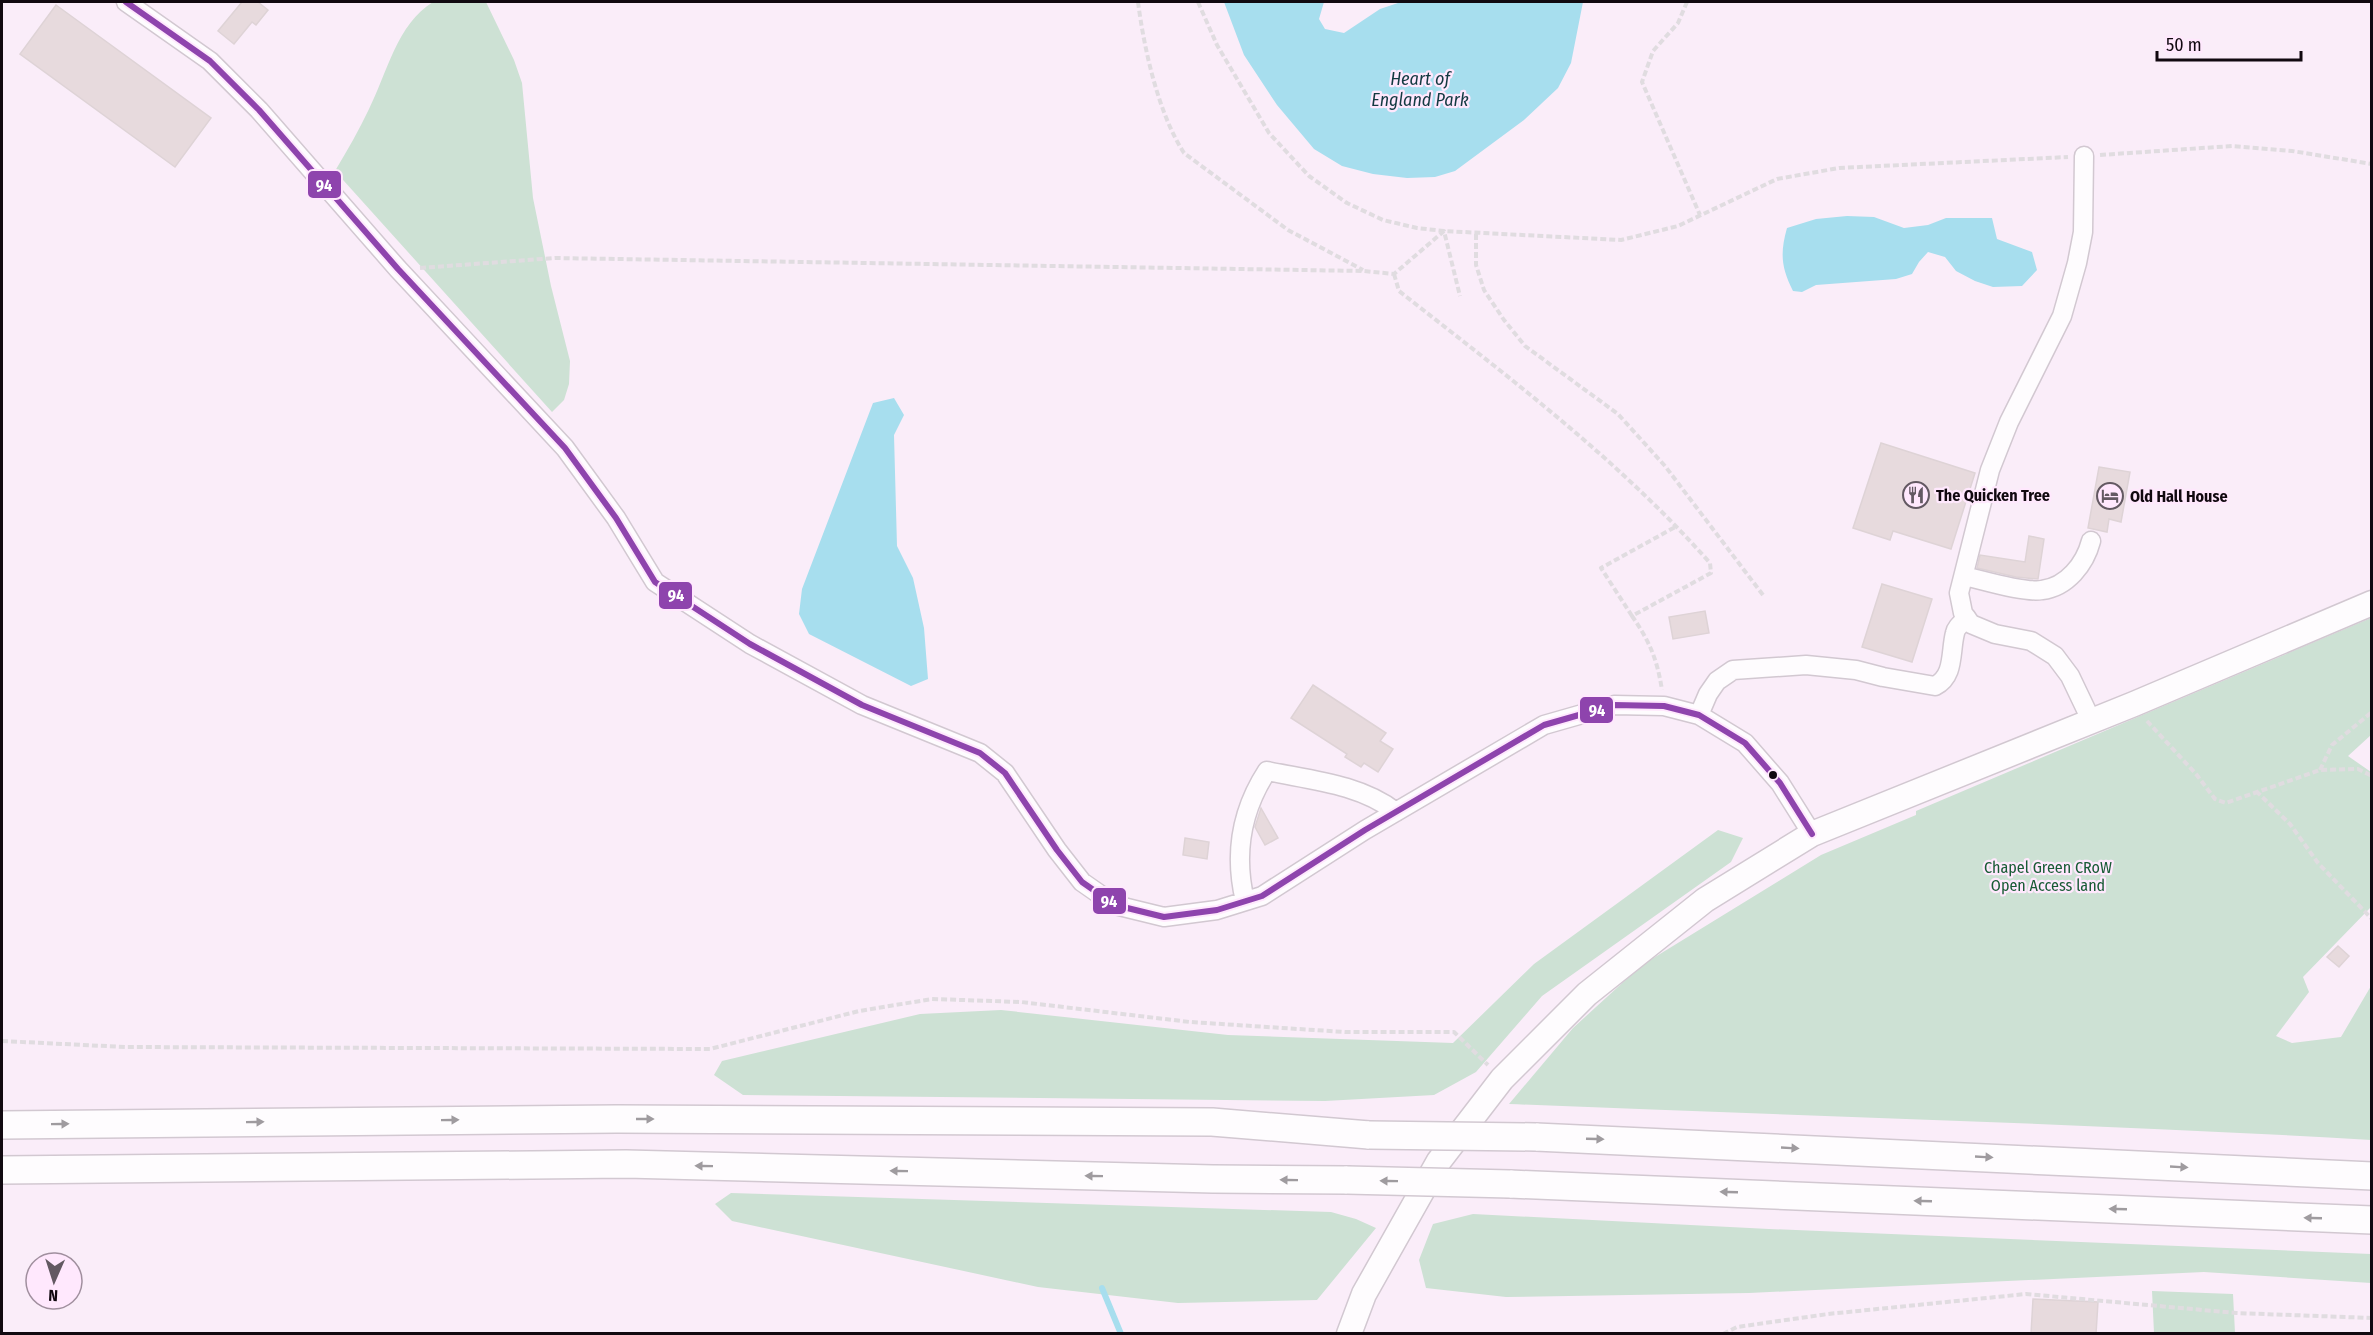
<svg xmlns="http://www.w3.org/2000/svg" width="2373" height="1335" font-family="'Fira Sans Condensed',sans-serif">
  <rect width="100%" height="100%" fill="#faedf9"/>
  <path fill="#cde1d4" d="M433,2h53l28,58 8,23 11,115 18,88 19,75 -1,23 -5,16 -12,12 -217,-241c12,-20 24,-41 34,-62 18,-36 28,-85 64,-107z
    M2371,618v117l-23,21 23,16v135l-68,70 6,15 -33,44 16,7 49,-6 30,-51v154c-287,-17 -574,-24 -862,-36l64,-76 69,-63 179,-110 95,-40v-4z
    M1718,830l25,8 -12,24 -189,134 -66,76 -42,23 -109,6 -582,-6 -29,-20 8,-14 198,-47 81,-4 227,25 225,8 81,-79z
    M731,1193l600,19 25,7 20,9 -59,72 -139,3 -140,-16 -306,-66 -17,-17z
    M1473,1214l296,15 602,25v29l-167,-11 -455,21 -243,4 -80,-9 -7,-28 14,-36z
    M2152,1291l81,3 2,39h-81z"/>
  <path fill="#a7deee" d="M1224,2h100l-5,17 6,10 19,4 36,-24 21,-7h182l-12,61 -13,25 -34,32 -69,51 -20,6 -28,1 -34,-4 -31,-8 -28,-17 -37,-44 -33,-50z
    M1847,216l27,1 30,11 24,-3 18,-7h46l5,21 35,13 5,18 -15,16 -29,1 -18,-6 -19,-10 -11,-14 -17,-5 -9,10 -7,12 -16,5 -80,6 -14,7 -9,-1c-12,-24 -13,-38 -6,-63l29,-9z
    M894,398l10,17 -10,20 3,111 16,32 11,50 4,51 -17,7 -102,-52 -10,-20 3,-25 71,-186z"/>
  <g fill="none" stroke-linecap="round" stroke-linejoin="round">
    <path stroke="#a7deee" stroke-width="6" d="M1102,1288l19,46"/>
  </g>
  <path fill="#e7dadd" stroke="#ded3d6" stroke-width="1.5" d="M242,2h16l10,8 -12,15 -4,-3 -18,22 -16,-13z
    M56,5l155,113 -36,49 -155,-113z
    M1881,443l94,30 -24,76 -58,-18 -3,9 -37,-12z
    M2099,467l31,5 -9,50 -12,-3 -2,13 -19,-4z
    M2029,536l15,3 -6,40 -22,-2 -39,-9 3,-13 45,7z
    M1882,584l50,15 -20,63 -50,-15z
    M1705,611l4,22 -36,6 -4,-22z
    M1313,685l73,48 -6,8 13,8 -15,23 -14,-9 -3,4 -16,-10 2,-3 -56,-36z
    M1261,808l17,30 -13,7 -10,-18z
    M1185,838l24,4 -2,17 -24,-4z
    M2338,946l11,10 -10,11 -12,-10z
    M2033,1299l65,3 -2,32h-65z"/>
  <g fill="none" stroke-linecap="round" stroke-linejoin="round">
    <defs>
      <path id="minor" d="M126,2l84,59 49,49 139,159 167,179 51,70 39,64 95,62 112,61 118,48 25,20 52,77 25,32 33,23 49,12 53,-7 45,-14 103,-66 179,-105 70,-20 50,1 35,9 46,28 35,40 32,51
        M2084,156l-1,76 -6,31 -15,53 -53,106 -19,48 -31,123 4,20 8,11 24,10 36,7 24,15 15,20 21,44
        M1964,576c19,4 59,17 78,14 25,-3 43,-26 49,-49
        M1699,715l9,-21 9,-13 16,-11 73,-5 50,5 27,7 52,9c20,-10 15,-34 20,-53 1,-6 7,-10 12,-15
        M1245,901c-11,-46 -4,-90 22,-130 43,9 93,13 129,41"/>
      <path id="major" d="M1349,1334l15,-40 75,-133 63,-82 85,-85 118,-94 107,-66 322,-130 238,-101"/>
      <path id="highway" d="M2,1125l615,-6 595,3 157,13
        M1536,1137l836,39
        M2,1170l624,-6 587,15 134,1
        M1510,1184l862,36"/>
    </defs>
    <use href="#minor" stroke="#d2c8d1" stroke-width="21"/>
    <use href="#major" stroke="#d2c8d1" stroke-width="27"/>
    <use href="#highway" stroke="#d2c8d1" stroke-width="30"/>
    <path stroke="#e0dce0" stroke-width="4" stroke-dasharray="6 3" stroke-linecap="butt" d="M1138,2c6,46 20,111 46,151l104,77 75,40
      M1198,2l19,43 52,88 40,43 38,27 36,17 34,8 27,3 16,65
      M1687,2l-9,21 -25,28 -11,31 58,133
      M2100,155l132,-9 60,5 80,13
      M1476,234v31l8,25 20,30 21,26 93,68 47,52 98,129
      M420,268l135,-10 809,13 30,3 50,-43 177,9 57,-14 99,-47 62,-11 229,-11
      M1394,274l5,17c108,85 219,168 311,272l1,10 -79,43c18,26 25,43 30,74
      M1632,616l-31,-48 76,-42
      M2147,721l49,53 19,25 11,4 94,-33 38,-1 14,7
      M2320,770l12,-25 40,-33
      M2256,791l34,33 28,39 54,56
      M2,1041l123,6 585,2 149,-38 73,-12 89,3 169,20 155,10h109l34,33
      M1723,1334l14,-7 91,-13 198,-20 210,19 136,5"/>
    <use href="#minor" stroke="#fefcfe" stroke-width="18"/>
    <use href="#major" stroke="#fefcfe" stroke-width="24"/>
    <use href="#highway" stroke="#fefcfe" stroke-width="27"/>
    <defs>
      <path id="highway-bridge" d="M1369,1135l167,2
        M1347,1180l163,4"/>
    </defs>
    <use href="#highway-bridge" stroke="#d2c8d1" stroke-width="30" stroke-linecap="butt"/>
    <use href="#highway-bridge" stroke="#fefcfe" stroke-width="27"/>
    <defs>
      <path id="bus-1" d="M126,2l84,59 49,49 139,159 167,179 51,70 39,64 95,62 112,61 118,48 25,20 52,77 25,32 33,23 49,12 53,-7 45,-14 103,-66 179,-105 70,-20 50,1 35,9 46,28 35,40 32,51"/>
    </defs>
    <use href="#bus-1" stroke="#ffe8fd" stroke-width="10"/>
    <use href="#bus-1" stroke="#8e44ad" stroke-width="6"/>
  </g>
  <defs><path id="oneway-solid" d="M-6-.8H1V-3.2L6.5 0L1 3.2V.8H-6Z" transform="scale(1.5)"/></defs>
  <g fill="#9f9b9f">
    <use href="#oneway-solid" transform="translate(645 1119)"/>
    <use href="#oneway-solid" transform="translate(450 1120) rotate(-1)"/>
    <use href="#oneway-solid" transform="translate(255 1122) rotate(-1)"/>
    <use href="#oneway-solid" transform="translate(60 1124) rotate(-1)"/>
    <use href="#oneway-solid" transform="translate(1595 1139) rotate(2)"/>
    <use href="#oneway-solid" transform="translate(1790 1148) rotate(3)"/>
    <use href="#oneway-solid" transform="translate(1984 1157) rotate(3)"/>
    <use href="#oneway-solid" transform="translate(704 1166) rotate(-179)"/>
    <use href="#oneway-solid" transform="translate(2179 1167) rotate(3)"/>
    <use href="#oneway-solid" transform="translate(899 1171) rotate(-179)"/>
    <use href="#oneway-solid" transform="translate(1094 1176) rotate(-179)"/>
    <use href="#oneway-solid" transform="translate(1289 1180) rotate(-179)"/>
    <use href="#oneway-solid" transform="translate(1389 1181) rotate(-179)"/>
    <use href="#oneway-solid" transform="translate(1729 1192) rotate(-178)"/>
    <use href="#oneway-solid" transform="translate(1923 1201) rotate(-178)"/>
    <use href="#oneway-solid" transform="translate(2118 1209) rotate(-178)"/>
    <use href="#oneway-solid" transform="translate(2313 1218) rotate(-178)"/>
  </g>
  <defs>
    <symbol id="restaurant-ring" viewBox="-11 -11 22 22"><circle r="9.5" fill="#ffe8fd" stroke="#635962" stroke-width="1.5"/><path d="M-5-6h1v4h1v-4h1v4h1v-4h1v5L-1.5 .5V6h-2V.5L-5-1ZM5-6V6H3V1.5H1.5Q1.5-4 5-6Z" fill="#635962"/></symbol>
    <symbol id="hotel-ring" viewBox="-11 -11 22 22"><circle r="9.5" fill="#ffe8fd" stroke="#635962" stroke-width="1.5"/><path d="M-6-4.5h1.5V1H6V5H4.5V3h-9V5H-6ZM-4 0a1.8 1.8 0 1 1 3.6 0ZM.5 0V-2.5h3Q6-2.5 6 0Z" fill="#635962"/></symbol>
  </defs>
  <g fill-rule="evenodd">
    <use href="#restaurant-ring" x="1901" y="480" width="30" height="30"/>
    <use href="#hotel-ring" x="2095" y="481" width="30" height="30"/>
  </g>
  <circle fill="#110910" stroke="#ffe8fd" stroke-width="2" cx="1773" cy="775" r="5"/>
  <g text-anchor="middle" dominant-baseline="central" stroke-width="4.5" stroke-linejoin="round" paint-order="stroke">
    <g font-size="16" font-weight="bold" fill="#110910" stroke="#ffe8fd" text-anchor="start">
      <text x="1936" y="495">The Quicken Tree</text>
      <text x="2130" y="496">Old Hall House</text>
    </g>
    <g font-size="16" fill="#185b34" stroke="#ffe8fd">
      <text x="2048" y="867">Chapel Green CRoW<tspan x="2048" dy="18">Open Access land</tspan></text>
    </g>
    <g font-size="18" font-style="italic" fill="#123941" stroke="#ffe8fd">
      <text x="1420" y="79">Heart of<tspan x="1420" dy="21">England Park</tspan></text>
    </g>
  </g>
  <g stroke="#ffe8fd" stroke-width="2">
    <rect x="307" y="170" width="35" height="29" rx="6" fill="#8e44ad"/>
    <rect x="658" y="581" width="35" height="29" rx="6" fill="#8e44ad"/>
    <rect x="1579" y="696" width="35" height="28" rx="6" fill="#8e44ad"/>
    <rect x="1092" y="887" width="35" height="28" rx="6" fill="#8e44ad"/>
  </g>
  <g font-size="16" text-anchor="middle" font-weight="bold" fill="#fff">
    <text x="324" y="191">94</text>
    <text x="676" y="601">94</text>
    <text x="1597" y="716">94</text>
    <text x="1109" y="907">94</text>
  </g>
  <rect width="2373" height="1335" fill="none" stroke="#110910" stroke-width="6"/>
  <g transform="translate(54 1281) rotate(183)"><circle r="28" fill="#ffe8fd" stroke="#a08f9e" stroke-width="1.5"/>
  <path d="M0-4.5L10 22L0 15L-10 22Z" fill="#635962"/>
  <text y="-9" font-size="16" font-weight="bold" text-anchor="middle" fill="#110910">N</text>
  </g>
  <path d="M2157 51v9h144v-9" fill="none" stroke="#110910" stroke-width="3"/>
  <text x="2166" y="51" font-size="18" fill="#110910" stroke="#ffe8fd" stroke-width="4.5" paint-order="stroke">50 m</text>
</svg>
